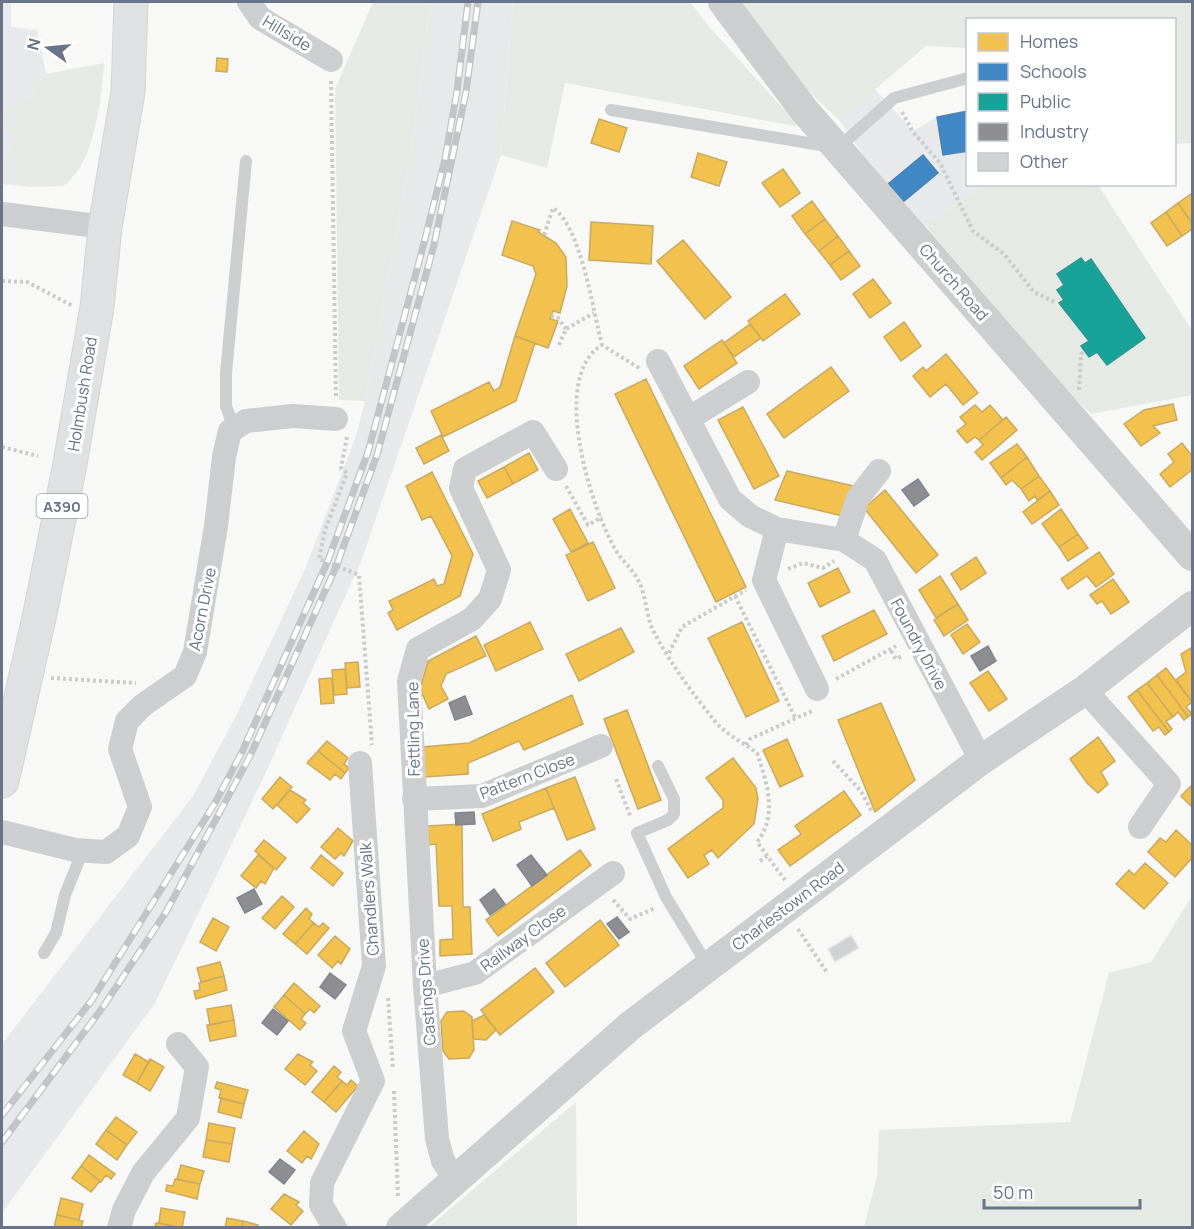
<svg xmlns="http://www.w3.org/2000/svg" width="1194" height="1229" font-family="Manrope,sans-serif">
  <rect width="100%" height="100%" fill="#f8f8f7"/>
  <path fill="#e8e9ea" d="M2,2h9v25l26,3 9,44 -9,15 34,91 -8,6 -32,1 -29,-3z
    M430,2h83l-12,153 -139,404 -101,224 -106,220 -153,210v-169l191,-248 43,-80 70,-149 50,-131 9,-35 46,-251z
    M875,89l38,42 24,-14 6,38 24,-4 1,33 19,1 -63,39 -59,-67 -26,-37z"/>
  <path fill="#e6eae5" d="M373,2h57l-19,148 -46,251 -26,-1 -4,-311z
    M513,2h177l21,27 89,98 -235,-44 -18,85 -46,-13z
    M738,2h454v141l-17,1 -1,-124h-206l-1,28 -41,-2 -87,74 -47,-45z
    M104,63c-2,30 -10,120 -50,123l-52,-2v-26l5,-1 8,-16 -3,-8 -10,-5v-21l34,-8 1,-10 9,-15z
    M987,185h111l94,145v65l-101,19 -19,-18 -148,-172z
    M1192,896v331h-328l13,-51 2,-46 191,-8 39,-149 42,-11z
    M576,1102l1,125h-148z"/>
  <path fill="#f2c14e" stroke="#c9aa5f" stroke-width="1.5" d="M217,58l11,1 -1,13 -11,-1z
    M599,119l28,9 -8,24 -28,-9z
    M698,153l29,9 -8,24 -28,-9z
    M783,169l17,24 -20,14 -18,-24z
    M1191,194l1,2v27l-14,-20z
    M812,201l13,18 -20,15 -13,-18z
    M1178,203l14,20v6l-10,7 -16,-24z
    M1166,212l16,24 -15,10 -16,-23z
    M825,219l13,17 -19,15 -14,-17z
    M512,221l28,9 -2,2 18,11 10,14 1,29 -7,27 -7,-2 -2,5 -1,3 8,2 -10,27 -33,-12 21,-62 -3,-8 -31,-11z
    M591,222l62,4 -2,38 -62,-4z
    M838,236l11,15 -19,14 -11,-14z
    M683,240l48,57 -26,22 -48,-58z
    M849,251l11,15 -19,14 -11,-15z
    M873,279l18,24 -21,15 -17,-24z
    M785,294l15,20 -37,27 -15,-20z
    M904,322l17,24 -20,15 -17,-24z
    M750,324l11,14 -27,19 -10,-14z
    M515,336l20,7 -19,58 -73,36 -12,-26 58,-29 5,9 6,-4z
    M722,340l15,23 -38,26 -15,-23z
    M946,354l32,39 -15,12 -17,-21 -16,13 -17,-21 10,-9 3,4z
    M831,367l18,24 -65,47 -17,-24z
    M646,379l100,208 -30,15 -101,-208z
    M1173,404l4,16 -24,6 7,7 -19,13 -17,-22 20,-14z
    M975,405l7,7 8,-7 13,15 -24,20 -4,-3 -8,6 -10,-12 9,-7 -6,-7z
    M743,407l36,69 -25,13 -36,-69z
    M1006,417l11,13 -35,30 -7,-8 8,-7 -4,-5z
    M441,435l8,16 -25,13 -8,-16z
    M1182,443l10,13v14l-22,17 -10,-13 14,-12 -6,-8z
    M1017,444l10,13 -26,21 -11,-15z
    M529,453l9,17 -25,14 -9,-17z
    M1027,457l12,19 -18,13 -9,-9 -6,5 -5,-7z
    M504,467l9,17 -26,14 -9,-17z
    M787,471l67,15 -11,30 -68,-16z
    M432,472l41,82 -13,42 -63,34 -9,-17 5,-3 -4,-9 45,-22 3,7 7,-2 8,-28 -21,-40 -9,4 -16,-34z
    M1039,476l11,15 -13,9 -2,-4 -6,5 -8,-12z
    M885,490l53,65 -22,18 -52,-65z
    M1050,491l9,14 -27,19 -9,-12z
    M570,509l18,34 -17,9 -18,-33z
    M1061,509l17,25 -19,13 -17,-23z
    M1078,534l10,14 -20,13 -9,-14z
    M593,542l22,46 -27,13 -22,-46z
    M1099,552l15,22 -18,13 -9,-11 -19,13 -7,-10z
    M976,557l10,16 -25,17 -10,-16z
    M838,568l12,24 -30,15 -12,-24z
    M940,576l18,28 -22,14 -17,-28z
    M1113,579l16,23 -18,12 -9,-13 -5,3 -7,-9z
    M958,604l10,16 -24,16 -10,-16z
    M874,610l13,24 -53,27 -12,-25z
    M530,622l13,27 -47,22 -12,-26z
    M742,622l37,79 -33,16 -38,-79z
    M967,624l13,18 -17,12 -12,-19z
    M621,628l13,24 -55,29 -13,-27z
    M476,636l10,20 -40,18 -5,12 7,13 -19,10 -9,-20 8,-28z
    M1191,648l1,4v50l-16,-22 10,-8 -5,-18z
    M358,662l2,25 -13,1 -2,-25z
    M1166,668l26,34 -6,5 6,7 -4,3 -31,-42z
    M345,669l2,25 -13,1 -2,-25z
    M988,671l19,28 -18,12 -19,-28z
    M1157,675l31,42 -4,3 -6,-8 -5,5 -26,-34z
    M332,678l2,25 -13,1 -2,-25z
    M1147,683l26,34 -7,4 6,8 -3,3 -32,-42z
    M1137,690l32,42 -4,3 -6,-8 -6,4 -25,-34z
    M572,695l11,29 -59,26 -5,-9 -51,22v11l-43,3 -3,-30 47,-4z
    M881,703l34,77 -40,32 -37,-92z
    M627,710l34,90 -23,9 -34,-90z
    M1098,737l17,24 -14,11 7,12 -10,9 -11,-10 -17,-24z
    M787,739l16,37 -23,11 -17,-37z
    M327,741l21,17 -4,6 5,4 -4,5 -27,-22z
    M318,751l27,22 -4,6 -6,-5 -5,6 -23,-17z
    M733,758l23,30 2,11 -4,25 -36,34 -6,-8 -8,5 5,9 -21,14 -20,-29 55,-41v-8l-17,-22z
    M280,777l12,10 -19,22 -11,-10z
    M575,777l20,52 -28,11 -21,-52z
    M1192,785v22l-11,-11z
    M546,788l8,20 -35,14 2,7 -28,12 -11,-27z
    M290,790l16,10 -3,3 7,6 -13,14 -20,-18z
    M844,791l17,24 -71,51 -12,-16 23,-16 -6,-8z
    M462,824l1,83h7l2,47 -32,2v-16l13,-1 -1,-33h-13l-3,-62 -7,1 -1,-19z
    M338,828l15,13 -9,15 -3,-3 -6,6 -14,-12z
    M1176,830l16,15v13l-17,19 -27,-25 12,-14 6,4z
    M264,840l22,18 -10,12 -21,-19z
    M580,850l11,15 -93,71 -12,-16z
    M258,855l16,13 -9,16 -4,-3 -5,7 -15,-12z
    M321,855l22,18 -10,13 -22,-18z
    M1145,863l23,20 -24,26 -28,-25 13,-14 5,5z
    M282,896l12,11 -19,22 -13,-11z
    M306,908l6,6 -3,5 5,4 -19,21 -12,-10z
    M213,918l16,9 -13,24 -16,-9z
    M600,920l19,25 -54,42 -19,-24z
    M314,923l5,4 4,-4 6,5 -22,26 -12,-10z
    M335,936l15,13 -9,15 -3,-3 -6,7 -14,-13z
    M220,962l4,14 -23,6 -4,-14z
    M535,968l19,24 -54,43 -19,-25z
    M224,976l3,14 -31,9 -2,-8 6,-1 -1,-7z
    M294,983l26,23 -6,7 -4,-4 -5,5 -21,-19z
    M284,995l21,19 -4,5 5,4 -6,7 -26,-23z
    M231,1005l3,15 -24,5 -3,-16z
    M464,1011l8,6 2,33 -5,8 -20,1 -6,-8 -2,-30 6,-9z
    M484,1015l12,15 -10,10 -13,-1 -1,-18z
    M234,1020l2,16 -26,5 -3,-16z
    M135,1054l14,8 -12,21 -14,-8z
    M298,1054l15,8 -3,3 7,6 -12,14 -20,-16z
    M150,1059l14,8 -14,24 -13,-8z
    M334,1066l7,6 -4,5 5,4 -18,21 -12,-10z
    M351,1080l7,6 -22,26 -12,-10 18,-21 5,4z
    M217,1082l31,8 -4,14 -25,-6 2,-8 -6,-2z
    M221,1098l23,6 -3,14 -23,-6z
    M116,1117l21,15 -10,13 -21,-15z
    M209,1123l26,5 -3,16 -26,-4z
    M106,1130l21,15 -10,15 -21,-16z
    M304,1131l15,13 -8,15 -4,-3 -5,7 -15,-12z
    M206,1140l26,4 -3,18 -26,-5z
    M89,1155l26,19 -4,5 -5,-4 -5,7 -20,-16z
    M181,1165l23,6 -4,13 -23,-5z
    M81,1166l19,15 -9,11 -19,-14z
    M175,1179l25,5 -3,15 -31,-8 1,-6 6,1z
    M284,1194l15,8 -3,3 7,6 -12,14 -20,-16z
    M61,1198l22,6 -4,16 -22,-5z
    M161,1208l24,4 -3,16 -23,-5z
    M57,1215l26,6 -2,7h-27z
    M227,1218l16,3 -1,7h-17z
    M243,1221l15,4 -1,3h-15z
    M156,1223h3l21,5h-25z"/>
  <path fill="#3f88c5" stroke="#4b82b3" stroke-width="1.5" d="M968,111v40l-25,4 -6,-38z
    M923,155l15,18 -35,29 -15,-18z"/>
  <path fill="#17a398" stroke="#2f9593" stroke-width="1.5" d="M1081,258l4,5 6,-4 54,79 -38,27 -10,-13 -8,5 -8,-11 8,-5 -30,-38 5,-3 -7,-10 7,-5 -7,-11z"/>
  <path fill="#8d8d92" stroke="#82868f" stroke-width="1.5" d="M918,479l11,16 -15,11 -12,-16z
    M988,646l8,15 -16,10 -9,-15z
    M465,696l7,18 -17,6 -6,-17z
    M474,812l1,12 -19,1 -1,-12z
    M531,855l16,20 -15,11 -15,-21z
    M254,889l8,15 -17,9 -8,-15z
    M494,889l11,15 -15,11 -10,-15z
    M617,917l12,15 -10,7 -12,-15z
    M330,973l16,12 -11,14 -15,-12z
    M273,1009l15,12 -11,14 -15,-12z
    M280,1159l15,11 -11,14 -15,-12z"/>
  <path fill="#d0d2d3" stroke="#e8e8e7" stroke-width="1.5" d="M851,935l8,13 -24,14 -7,-13z"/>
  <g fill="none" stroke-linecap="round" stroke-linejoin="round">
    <defs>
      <path id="trunk" d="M2,781l37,-163 31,-154 27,-157 8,-80 23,-135 3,-90"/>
    </defs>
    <use href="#trunk" stroke="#d4d4d5" stroke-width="35"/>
    <path stroke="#cacbcc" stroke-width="4" stroke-dasharray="3 3" stroke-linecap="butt" d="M331,81l5,317
      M902,112l11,20 27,31 33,68 31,23 30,38 23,11
      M544,235l9,-27c28,18 40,103 49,137
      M2,281l25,1 46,24
      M551,316l7,2 8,11
      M559,345l7,-16 28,-16
      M639,368l-37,-23c-53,32 -11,162 13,204 7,12 18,20 24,33 8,16 7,37 16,52 16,30 38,60 59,86 12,15 29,22 43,33 10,29 21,63 0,89l28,38
      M1079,390l2,-36 4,-3
      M347,437l-6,31 6,5 -22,57 -6,29 40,16 13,170
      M2,447l36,9
      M566,486l22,39 14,-8
      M788,569l15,-6 20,5 11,-7
      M735,596l61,123
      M891,651l5,8 6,-3
      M669,653l13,-26 64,-37
      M51,678l85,5
      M836,679l60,-33
      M746,745l4,-6 62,-28
      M833,761l28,30 11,21
      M616,779l15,39
      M760,861l7,-5
      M613,900l17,19 25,-11
      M798,929l30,45
      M388,998l5,70
      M394,1091l4,106"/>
    <path stroke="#cdcecf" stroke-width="12" d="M611,110l227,38 56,-50 74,-20
      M234,429l-8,-23v-33l20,-212
      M658,766l16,33v15l-6,6 -31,13 29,64 42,69
      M44,953l12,-20 9,-38 18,-45"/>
    <path stroke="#cdcecf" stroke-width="24" d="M249,2l11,16 71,42
      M2,214l103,13
      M658,361l72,138 20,17 27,13 67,11 31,20 106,200
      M688,419l60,-37
      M777,529l-13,51 53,109
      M844,540l14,-42 21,-27
      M1085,690l84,94 -29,43
      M414,799l68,-3 119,-50
      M2,832l73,18 31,2 22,-16 12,-29 -20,-58 7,-28 16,-16 42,-29 10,-24 21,-126 8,-69 6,-26 16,-10 47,-5 43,3
      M425,986l50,-13 138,-100
      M456,1180l-13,-19 -6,-22 -12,-153 -16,-305 9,-32 54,-30 18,-20 9,-29 -38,-82 4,-19 68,-37 23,37
      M119,1228l5,-18 19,-37 45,-55 9,-51 -19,-23
      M335,1228l-14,-23 1,-22 51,-102 -19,-50 20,-65 -14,-203"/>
    <path stroke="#cdcecf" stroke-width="30" d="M723,2l81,108 388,446
      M401,1228l229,-202 351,-266 104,-70 107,-84"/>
    <use href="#trunk" stroke="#e0e1e2" stroke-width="33"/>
    <defs>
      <path id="rail" d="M2,1115l90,-115 123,-197 27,-51 85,-189 41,-111 56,-209 21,-84 12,-68 11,-89
        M2,1142l101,-135 63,-95 84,-156 86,-189 41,-112 57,-210 32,-153 12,-90"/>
    </defs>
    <use href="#rail" stroke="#c3c4c6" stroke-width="7"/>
    <use href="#rail" stroke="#fff" stroke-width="4.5" stroke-dasharray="14" stroke-linecap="butt"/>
  </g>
  <g text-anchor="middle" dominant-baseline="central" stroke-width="6" stroke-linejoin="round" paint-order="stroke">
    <rect fill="#fff" stroke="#959eac" stroke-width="1.5" x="36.5" y="494" width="51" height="24" rx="4.5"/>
    <g font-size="15" font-weight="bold" fill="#687588">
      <text x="62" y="506">A390</text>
    </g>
    <g font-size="16" fill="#687588" stroke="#fff">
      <text transform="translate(287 33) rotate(31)">Hillside</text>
      <text transform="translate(954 282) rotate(49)">Church Road</text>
      <text transform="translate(82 394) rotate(-81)">Holmbush Road</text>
      <text transform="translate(202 609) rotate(-79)">Acorn Drive</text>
      <text transform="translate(919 644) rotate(62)">Foundry Drive</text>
      <text transform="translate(413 729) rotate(-91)">Fettling Lane</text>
      <text transform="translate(527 776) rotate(-21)">Pattern Close</text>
      <text transform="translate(369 899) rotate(-94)">Chandlers Walk</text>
      <text transform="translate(788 906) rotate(-37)">Charlestown Road</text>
      <text transform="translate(523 938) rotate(-36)">Railway Close</text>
      <text transform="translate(426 992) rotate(-94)">Castings Drive</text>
    </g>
  </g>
  <rect width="1194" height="1229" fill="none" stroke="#687588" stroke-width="6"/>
  <rect x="966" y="18" width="210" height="168" fill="#ffffff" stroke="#c3c8cf" stroke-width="1.5"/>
  <rect x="978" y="33" width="30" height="18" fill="#f2c14e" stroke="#c3c8cf" stroke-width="1.5"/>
  <text x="1020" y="48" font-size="18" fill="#687588">Homes</text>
  <rect x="978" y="63" width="30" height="18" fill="#3f88c5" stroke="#c3c8cf" stroke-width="1.5"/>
  <text x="1020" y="78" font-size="18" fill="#687588">Schools</text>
  <rect x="978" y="93" width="30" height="18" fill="#17a398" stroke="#c3c8cf" stroke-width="1.5"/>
  <text x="1020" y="108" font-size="18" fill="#687588">Public</text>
  <rect x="978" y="123" width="30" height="18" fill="#8d8d92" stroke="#c3c8cf" stroke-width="1.5"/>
  <text x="1020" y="138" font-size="18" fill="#687588">Industry</text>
  <rect x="978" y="153" width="30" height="18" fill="#d0d2d3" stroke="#c3c8cf" stroke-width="1.5"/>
  <text x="1020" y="168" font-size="18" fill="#687588">Other</text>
  <g transform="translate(48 48) rotate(285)" stroke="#ffffff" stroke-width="4.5" paint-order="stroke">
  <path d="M0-4.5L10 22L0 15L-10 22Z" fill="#687588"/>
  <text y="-9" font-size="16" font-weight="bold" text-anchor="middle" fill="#687588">N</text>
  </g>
  <path d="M984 1199v9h156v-9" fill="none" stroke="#687588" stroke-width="3"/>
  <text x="993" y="1199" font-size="18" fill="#687588" stroke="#ffffff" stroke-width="4.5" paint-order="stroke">50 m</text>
</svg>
